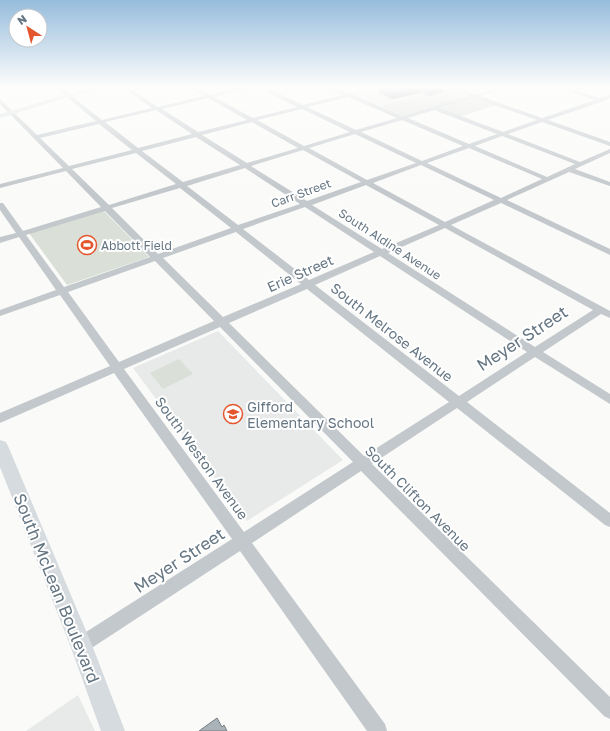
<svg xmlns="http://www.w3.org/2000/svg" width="610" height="731" font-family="'Golos Text',sans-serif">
  <rect width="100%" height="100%" fill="#fafaf8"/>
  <path fill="#e8e9e9" d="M391,86h46l31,11 -64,19 -49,-21z
    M218,331l125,129 -96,61 -114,-153z
    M78,695l17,36h-69z"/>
  <path fill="#dadfd7" d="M445,89l23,8 -64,19 -23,-10z
    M474,98l22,7 -37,12 -19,-9z
    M104,211l45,46 -82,28 -38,-52z
    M179,359l14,15 -30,15 -13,-16z"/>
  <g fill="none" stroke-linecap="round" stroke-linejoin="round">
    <path fill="#c3c8cc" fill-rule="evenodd" d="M53,86h6l43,34 50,-12 -32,-22h6l32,21 46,-11 -16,-10h6l16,9 36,-9h17l40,19 40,-10 -18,-9c9,0 17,7 24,7 12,0 23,-7 35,-7l-31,9 50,21 66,-20 -26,-10c11,0 19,7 30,8 9,1 26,-8 37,-8l-30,10 62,22 53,-18 -41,-14h8l38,12 10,-4v4l-6,3 -56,19 62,22v4l-68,-24 -34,12 72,28 30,-13v4l-35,16 35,13v4l-41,-14 -62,28 103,49v6l-109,-52 -50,22 159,86v7l-9,-4 -58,38 67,42v10l-75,-47 -68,45 143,111v14l-5,-2 -148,-117 -85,56 238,233v22l-6,-3 -243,-245 -109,72 133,181 2,7h-20l-127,-180 -153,100 -6,2 -6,-2 -2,-6 2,-6 157,-100 -118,-166 -114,50v-10l110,-47 -50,-71 -60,21v-6l56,-20 -37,-53 -19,6v-6l16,-4 -16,-23v-7h3l20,28 78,-24 -35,-36 -66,17v-4l63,-16 -63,-64v-5l37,36 59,-14zM256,87l41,20 -44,11 -39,-21zM348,97l49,21 -41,12 -49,-23zM208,98l39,22 -49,12 -36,-23zM474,98l63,22 -34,12 -63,-24zM302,109l48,23 -46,14 -47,-26zM156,110l36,24 -54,14 -33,-26zM434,110l63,24 -28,10 -61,-26zM402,120l61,26 -41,15 -61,-29zM252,122l46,26 -51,15 -45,-28zM99,124l33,26 -63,16 -29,-28zM355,134l61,29 -49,17 -58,-32zM502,136l73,28 -28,13 -72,-31zM196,137l44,28 -57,17 -41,-31zM469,148l73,31 -41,19 -74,-35zM303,150l58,32 -54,19 -56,-35zM136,153l40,31 -67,21 -37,-36zM421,165l73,35 -49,22 -72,-39zM245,168l55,36 -62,21 -51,-39zM366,185l73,40 -57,24 -70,-44zM180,188l51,40 -73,26 -46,-46zM305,207l69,45 -65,28 -66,-51zM105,211l45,46 -86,30 -38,-52zM445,228l148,82 -58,37 -147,-94zM236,232l65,52 -78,33 -60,-59zM380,256l147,96 -68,44 -144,-111zM155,261l59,60 -95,41 -51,-70zM307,289l142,113 -85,54 -135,-133zM220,327l133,135 -109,70 -120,-163z"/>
    <path fill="#d6dbdf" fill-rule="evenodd" d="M95,86h11l-106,32v-4z
      M0,440l6,2 2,4 84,199 33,86h-24l-31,-86 -70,-178z"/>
  </g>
  <path fill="#929a9f" d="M443,86v6l-14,4 -8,-3 -29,6 -14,-6 1,-5z"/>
  <path fill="#777d82" d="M444,87l-1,5 -14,4v-5z
    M421,88v5l-29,6 1,-6z"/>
  <path fill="#aab3b9" stroke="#777d82" d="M385,86h58l1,1 -15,4 -8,-3 -28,5 -14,-5z
    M217,718l5,9 2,-2 3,6h-28z"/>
  <linearGradient id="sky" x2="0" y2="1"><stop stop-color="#96bcdc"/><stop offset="0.46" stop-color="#fdfdfc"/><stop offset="1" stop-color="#fdfdfc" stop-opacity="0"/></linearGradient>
  <rect width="610" height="189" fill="url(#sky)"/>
  <defs>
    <symbol id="stadium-ring" viewBox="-11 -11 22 22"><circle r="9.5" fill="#fff" stroke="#e4572e" stroke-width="1.5"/><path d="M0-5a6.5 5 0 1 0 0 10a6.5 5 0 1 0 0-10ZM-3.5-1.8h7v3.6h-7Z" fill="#e4572e"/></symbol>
    <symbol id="school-ring" viewBox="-11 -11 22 22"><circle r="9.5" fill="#fff" stroke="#e4572e" stroke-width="1.5"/><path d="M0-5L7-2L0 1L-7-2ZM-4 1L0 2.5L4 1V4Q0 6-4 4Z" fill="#e4572e"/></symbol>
  </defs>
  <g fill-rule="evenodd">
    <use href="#stadium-ring" x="76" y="234" width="22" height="22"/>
    <use href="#school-ring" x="222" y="403" width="22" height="22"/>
  </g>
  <g text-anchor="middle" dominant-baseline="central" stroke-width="4" stroke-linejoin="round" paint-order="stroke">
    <g font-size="12" fill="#657683" stroke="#fff">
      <text transform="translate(301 193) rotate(-20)">Carr Street</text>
      <text transform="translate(390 244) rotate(33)">South Aldine Avenue</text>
    </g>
    <g font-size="12" fill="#657683" stroke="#fff" text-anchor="start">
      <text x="101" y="245">Abbott Field</text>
    </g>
    <g font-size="14" fill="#657683" stroke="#fff">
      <text transform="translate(300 273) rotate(-24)">Erie Street</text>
      <text transform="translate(392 332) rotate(38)">South Melrose Avenue</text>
      <text transform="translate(202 458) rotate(54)">South Weston Avenue</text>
      <text transform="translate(418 498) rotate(45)">South Clifton Avenue</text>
    </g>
    <g font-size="14" fill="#657683" stroke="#fff" text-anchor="start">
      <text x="247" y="406">Gifford<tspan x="247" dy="16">Elementary School</tspan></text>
    </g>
    <g font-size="17" fill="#657683" stroke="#fff">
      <text transform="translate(522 338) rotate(-33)">Meyer Street</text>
      <text transform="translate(179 560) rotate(-33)">Meyer Street</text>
      <text transform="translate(57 588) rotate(68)">South McLean Boulevard</text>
    </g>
  </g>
  <g transform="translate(28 28) rotate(324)"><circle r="19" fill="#ffffff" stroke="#c1c8cd"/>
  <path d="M0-3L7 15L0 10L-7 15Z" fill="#e4572e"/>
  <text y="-6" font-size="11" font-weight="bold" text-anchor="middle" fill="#657683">N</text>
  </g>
</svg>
